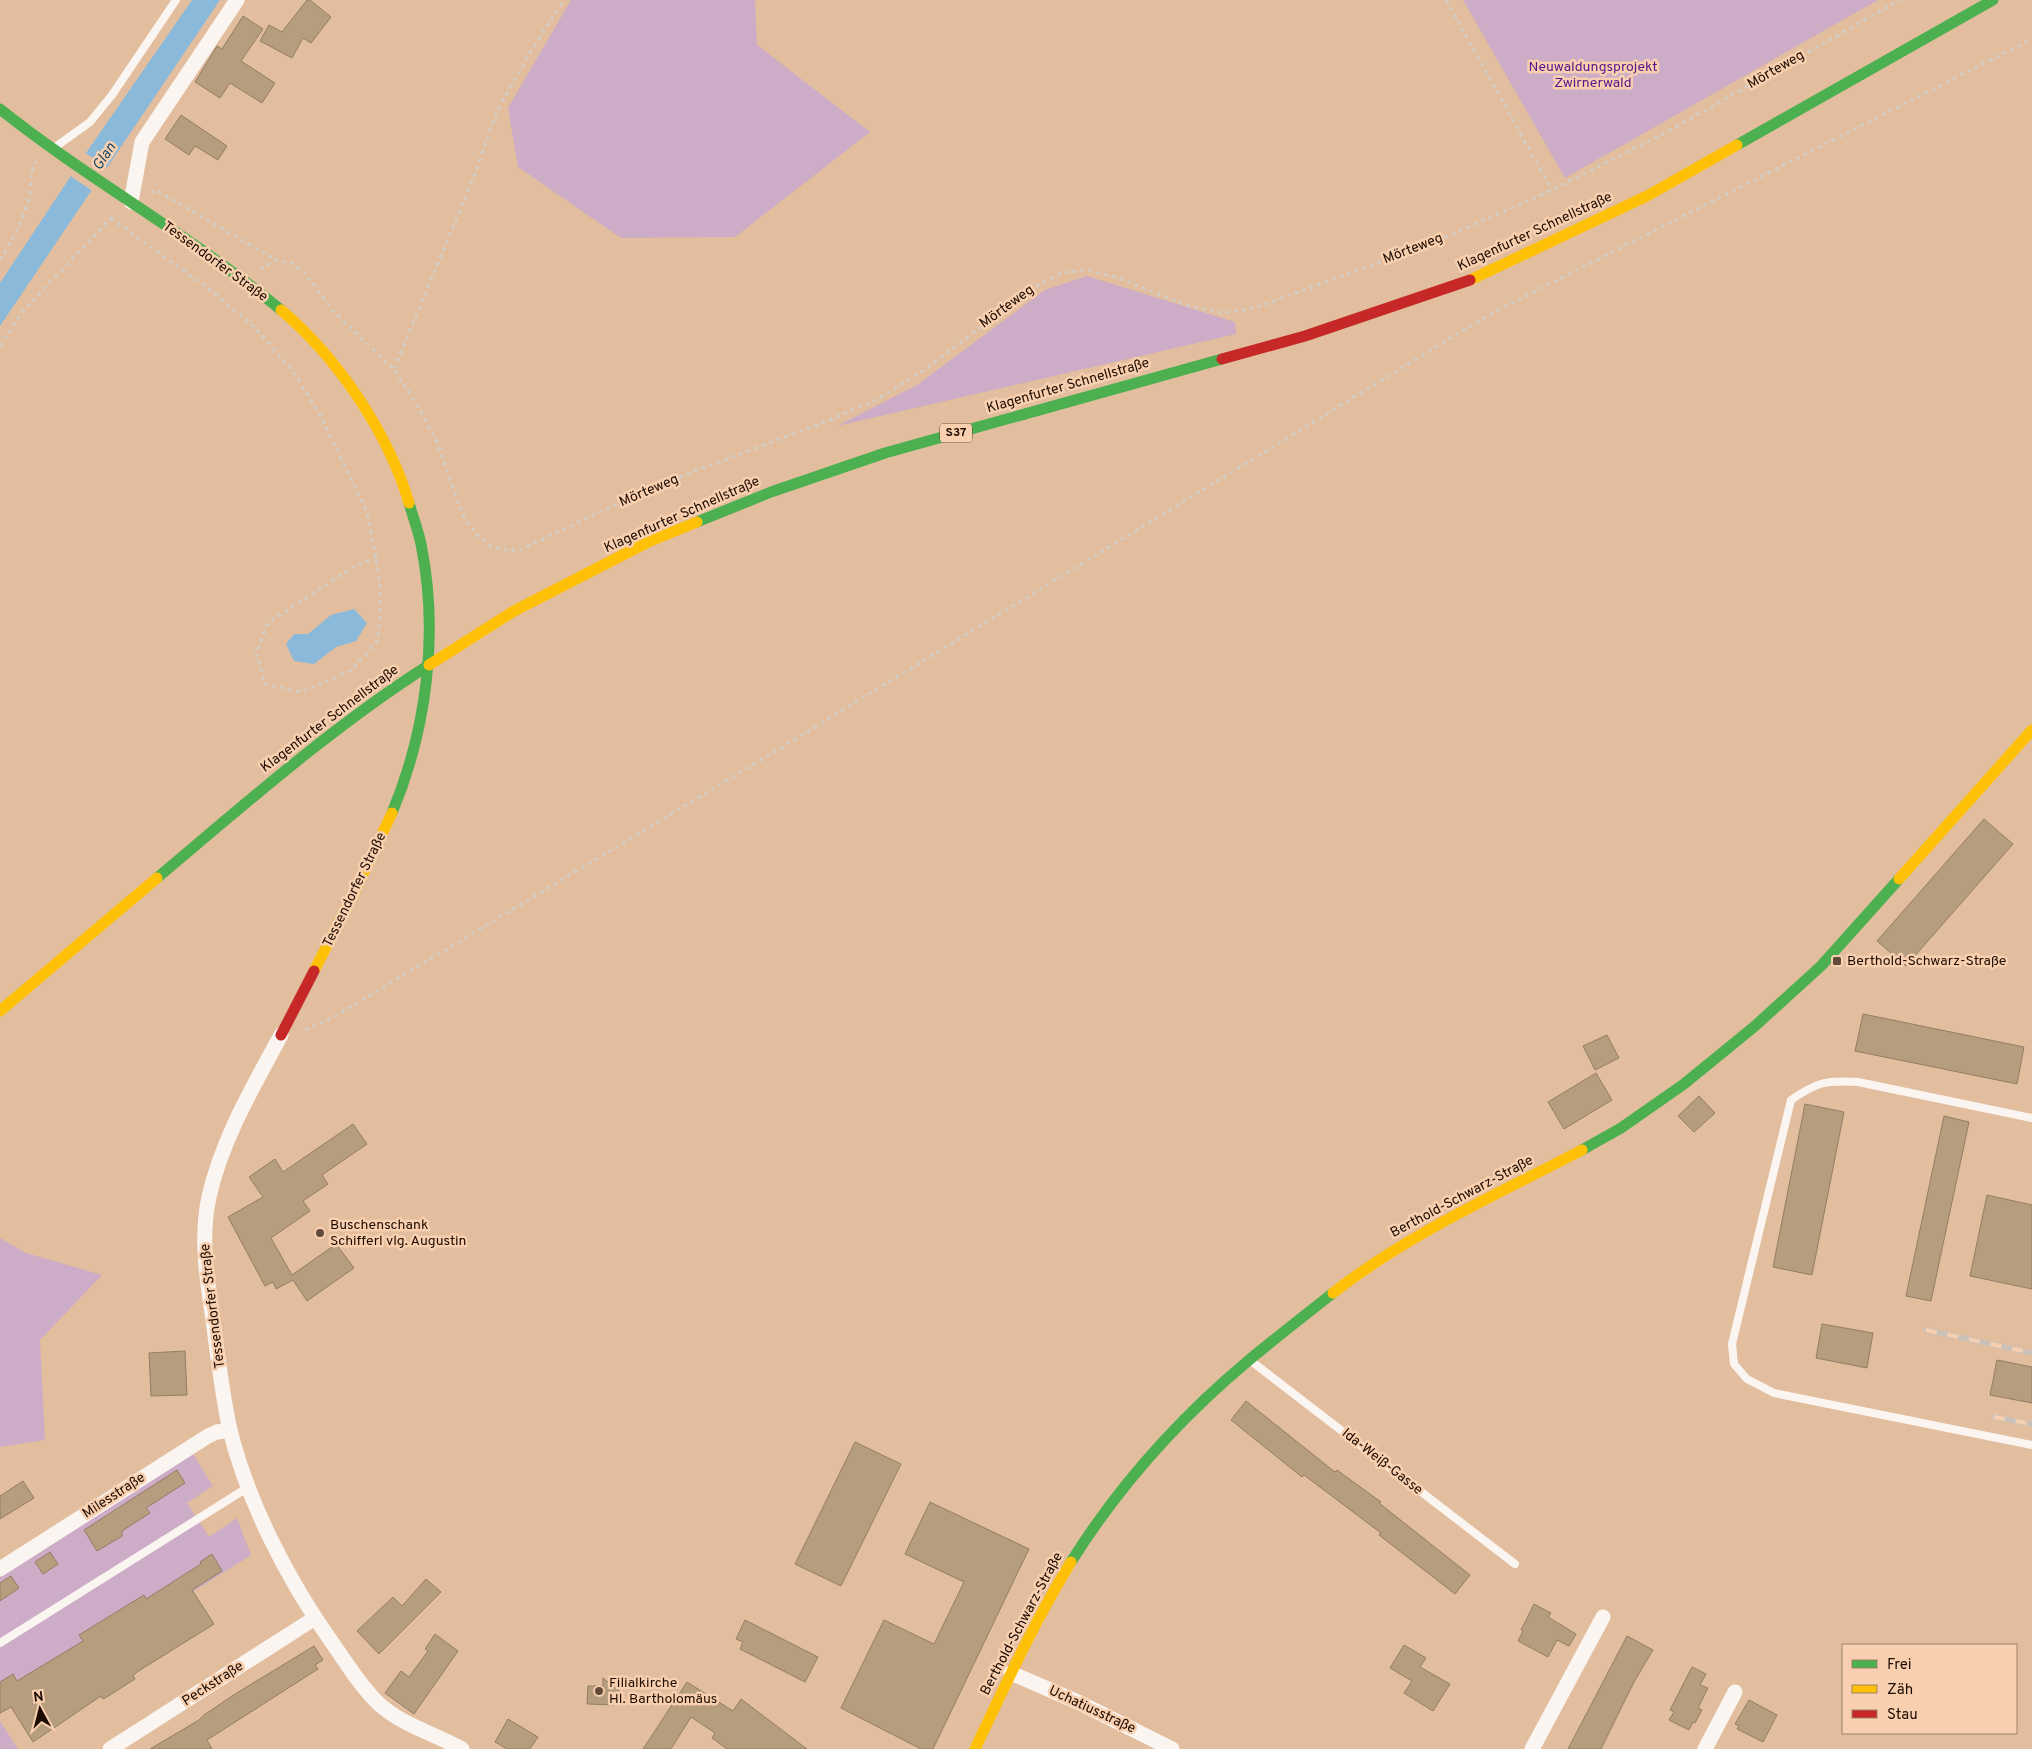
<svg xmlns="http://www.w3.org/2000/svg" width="2032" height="1749" font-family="Overpass,sans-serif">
  <rect width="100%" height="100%" fill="#e2be9f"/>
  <path fill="#ccacc6" d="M571,0h184l2,45 113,87 -135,105 -114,1 -103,-71 -10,-59z
    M1463,0h415l-313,178z
    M1087,276l148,46 1,12 -399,92 80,-41 128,-95z
    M0,1238l26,15 76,22 -62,65 5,100 -45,7z
    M193,1454l20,32 -26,17 22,34 28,-19 14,37 -251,159v-137z
    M0,1721l18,28h-18z"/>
  <path fill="#8ab9da" d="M192,0h28l-220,326v-43l88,-133z
    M354,609l13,14 -11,18 -20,6 -22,17 -20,-3 -8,-17 8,-10h14l23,-19z"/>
  <path fill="#e2be9f" d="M84,152l25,17 -15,23 -25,-17z"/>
  <path fill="#b59d7e" stroke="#937e64" d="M307,0h3l21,17 -20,26 -8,-5 -11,20 -32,-17 9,-16 13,7z
    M243,16l20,13 -22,32 34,22 -13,20 -32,-20 -10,15 -25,-16 22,-36 5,3z
    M181,115l46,31 -9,14 -23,-14 -6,9 -24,-16z
    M1984,819l29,25 -107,122 -29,-25z
    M1863,1014l161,33 -7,37 -162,-33z
    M1607,1035l12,23 -24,12 -12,-24z
    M1596,1073l16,27 -48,29 -16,-27z
    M1699,1096l16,17 -21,19 -16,-16z
    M1805,1104l39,8 -32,163 -39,-8z
    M1944,1116l25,6 -38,179 -25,-5z
    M353,1124l14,20 -45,31 6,9 -25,17 7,10 -39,27 21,37 44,-31 18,24 -47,33 -14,-21 -17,9 -3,-7 -8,4 -37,-69 35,-20 -14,-20 26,-18 8,13z
    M1987,1195l45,10v84l-62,-13z
    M1822,1324l51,9 -6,35 -51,-10z
    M185,1351l2,44 -36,1 -2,-43z
    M1997,1360l35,7v36l-42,-8z
    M1246,1401l89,71 2,-2 44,32 -2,1 91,72 -15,19 -76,-59 2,-2 -77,-58 -2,2 -71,-57z
    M855,1442l46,22 -60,122 -46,-22z
    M177,1470l8,13 -39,25 4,5 -28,18v5l-25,15 -13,-21z
    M23,1481l11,17 -34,21v-23z
    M930,1502l99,47 -96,200h-12l-80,-41 43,-88 50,24 30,-62 -59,-28z
    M50,1552l8,12 -15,10 -8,-12z
    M212,1554l10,17 -30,19 22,34 -77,48 -4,4 2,3 -25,16 -7,4 -2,-3 -68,46 -22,-35 -11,6v-31l13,-8 4,7 66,-40 -4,-6 65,-40 2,4 55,-35 -1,-2z
    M11,1576l8,12 -19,13v-18z
    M426,1579l15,13 -62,62 -22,-23 36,-34 9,9z
    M1534,1604l17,9 -3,4 28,17 -7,12 -12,-6 -9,17 -30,-16 5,-10 -2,-1z
    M745,1620l73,37 -13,25 -65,-33 3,-7 -7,-3z
    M435,1634l23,17 -44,63 -29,-21 16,-22 8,6 19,-26 -3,-2z
    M1627,1636l26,14 -19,32 -33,67h-33z
    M1404,1645l22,13 -6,9 30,17 -17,27 -29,-18 8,-12 -22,-13z
    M314,1646l9,14 -8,5 3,4 -111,71 5,9h-62l49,-29 5,-5 31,-21z
    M1692,1667l14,7 -6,11 8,3 -10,20 4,2 -7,13 -2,-1 -4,8 -20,-10 5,-8 -4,-2z
    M603,1678l20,16 -3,7 -6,4 -27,-1 1,-18h15z
    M687,1682l46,29 8,-12 66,50h-80l-15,-11 3,-5 -24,-16 -20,32h-28z
    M1749,1700l28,15 -14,27 -26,-13 2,-3 -4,-2z
    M508,1719l30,18 -8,12h-23l-12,-7z"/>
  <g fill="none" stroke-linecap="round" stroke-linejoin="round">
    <path stroke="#d5cbc1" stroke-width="3" stroke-dasharray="4 4" stroke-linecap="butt" d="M1446,0l106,190
      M151,193l5,-3 120,70
      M111,218l98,71 44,36 40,46 27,44 47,97 9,45 5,41 -3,42 -28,31 -48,21 -37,-8 -9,-31 12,-30 82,-54 26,-12
      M0,260c12,-19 22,-38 29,-61 3,-12 0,-26 7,-38
      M260,269l16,-9 15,3 14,10 30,40 59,56 22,34 21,39 26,73 12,18 18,15 24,3 83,-39 94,-41 121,-45 61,-26 51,-32 102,-78 32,-17 27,-3 33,9 68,27 34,7 32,-5 182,-67 115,-51 117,-59 231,-131
      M0,346l23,-35 89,-94
      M394,369l79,-190 24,-68 34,-60 33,-51
      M305,1030l27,-12 442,-266 716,-438 542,-275"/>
    <path stroke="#fbf5f1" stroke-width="8" d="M54,148l36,-26 22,-27 64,-95
      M2032,1118l-174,-36c-32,-2 -41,0 -67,18l-59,244 2,20 13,15 27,14 258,52
      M1251,1361l264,203
      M0,1643l247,-155"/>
    <path stroke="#fbf5f1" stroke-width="15" d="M131,202l11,-60 95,-142
      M281,1035c-28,52 -59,104 -72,162 -9,41 -2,82 4,123 5,37 9,75 17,110 18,73 58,150 101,211 15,21 29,45 48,63 23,21 56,30 83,45
      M0,1569l208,-133 9,-4 13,-2
      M1011,1673l69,30 92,46
      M110,1749l205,-131
      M1532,1749l71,-132
      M1705,1749l30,-57"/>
    <path stroke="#4caf50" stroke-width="11" d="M0,109c90,72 192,127 281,201
      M1737,145l256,-145
      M697,522l74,-30 114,-39 337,-94
      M392,813c35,-84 47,-180 29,-269 -3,-14 -8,-27 -12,-41
      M157,878c88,-74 175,-151 272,-213
      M1582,1150l39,-22 63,-44 71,-58 66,-60 78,-87
      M1071,1562c47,-75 110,-145 178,-202 28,-23 56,-45 84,-67"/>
    <path stroke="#ffc107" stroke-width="11" d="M1470,280l177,-84 90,-51
      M281,310c56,47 107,122 128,193
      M429,665l85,-54 134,-69 49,-20
      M1899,879l133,-149
      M314,971l43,-84 35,-74
      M0,1011l157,-133
      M1333,1293c75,-59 165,-99 249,-143
      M975,1749c30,-63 59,-127 96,-187"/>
    <path stroke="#c62828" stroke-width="11" d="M1222,359l83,-23 165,-56
      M281,1035l33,-64"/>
    <defs>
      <path id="rail" d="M1926,1330l106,23
        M1994,1417l38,7"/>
    </defs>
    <use href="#rail" stroke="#ccc1b8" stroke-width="5.5"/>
    <use href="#rail" stroke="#f8d0af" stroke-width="4" stroke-dasharray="11" stroke-linecap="butt"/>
  </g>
  <g fill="#624a38" stroke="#f8d0af" stroke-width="2">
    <rect x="1832" y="956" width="10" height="10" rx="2.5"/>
    <circle cx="320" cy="1233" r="5"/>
    <circle cx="599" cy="1691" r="5"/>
  </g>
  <g text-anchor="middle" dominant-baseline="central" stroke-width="5" stroke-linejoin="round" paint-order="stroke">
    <rect fill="#f8d0af" stroke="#5f4634" stroke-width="1" x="940" y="423.5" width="32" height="19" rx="4"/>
    <g font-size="12" font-weight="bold" fill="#1d0b00">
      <text x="956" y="433">S37</text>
    </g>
    <g font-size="14" fill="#55168d" stroke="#f8d0af">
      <text x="1593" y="67">Neuwaldungsprojekt<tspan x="1593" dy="16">Zwirnerwald</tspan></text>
    </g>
    <g font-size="14" fill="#1d0b00" stroke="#f8d0af">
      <text transform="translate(1776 70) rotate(-30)">Mörteweg</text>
      <text transform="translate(1535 232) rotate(-25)">Klagenfurter Schnellstraße</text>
      <text transform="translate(1413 249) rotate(-21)">Mörteweg</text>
      <text transform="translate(215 262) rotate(36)">Tessendorfer Straße</text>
      <text transform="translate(1007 307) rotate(-36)">Mörteweg</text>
      <text transform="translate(1068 386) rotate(-16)">Klagenfurter Schnellstraße</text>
      <text transform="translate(649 491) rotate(-23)">Mörteweg</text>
      <text transform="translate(682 515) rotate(-24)">Klagenfurter Schnellstraße</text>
      <text transform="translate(330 719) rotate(-37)">Klagenfurter Schnellstraße</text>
      <text transform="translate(355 890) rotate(-64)">Tessendorfer Straße</text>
      <text transform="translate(1462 1197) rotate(-28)">Berthold-Schwarz-Straße</text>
      <text transform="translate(213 1306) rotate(-97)">Tessendorfer Straße</text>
      <text transform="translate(1382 1462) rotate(38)">Ida-Weiß-Gasse</text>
      <text transform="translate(114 1496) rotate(-33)">Milesstraße</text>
      <text transform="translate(1022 1624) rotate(-62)">Berthold-Schwarz-Straße</text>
      <text transform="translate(213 1684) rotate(-33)">Peckstraße</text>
      <text transform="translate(1092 1710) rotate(25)">Uchatiusstraße</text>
    </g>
    <g font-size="14" fill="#1d0b00" stroke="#f8d0af" text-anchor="start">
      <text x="1847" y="961">Berthold-Schwarz-Straße</text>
      <text x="330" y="1225">Buschenschank<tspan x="330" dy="16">Schifferl vlg. Augustin</tspan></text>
      <text x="609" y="1683">Filialkirche<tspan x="609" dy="16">Hl. Bartholomäus</tspan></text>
    </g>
    <g font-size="15" font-style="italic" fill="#1b4766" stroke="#f8d0af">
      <text transform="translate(105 157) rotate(-56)">Glan</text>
    </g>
  </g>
  <rect x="1842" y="1644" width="175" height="90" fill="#f8d0af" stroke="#a08169"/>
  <rect x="1852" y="1660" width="25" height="8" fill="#4caf50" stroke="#a08169"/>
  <text x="1887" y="1669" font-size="15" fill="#1d0b00">Frei</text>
  <rect x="1852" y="1685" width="25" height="8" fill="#ffc107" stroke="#a08169"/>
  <text x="1887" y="1694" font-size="15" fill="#1d0b00">Zäh</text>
  <rect x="1852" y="1710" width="25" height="8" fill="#c62828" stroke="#a08169"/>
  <text x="1887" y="1719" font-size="15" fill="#1d0b00">Stau</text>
  <g transform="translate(40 1709) rotate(353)" stroke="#f8d0af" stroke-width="4" paint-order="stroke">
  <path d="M0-4L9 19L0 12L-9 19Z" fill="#1d0b00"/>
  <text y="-8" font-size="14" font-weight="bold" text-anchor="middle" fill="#1d0b00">N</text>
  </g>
</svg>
